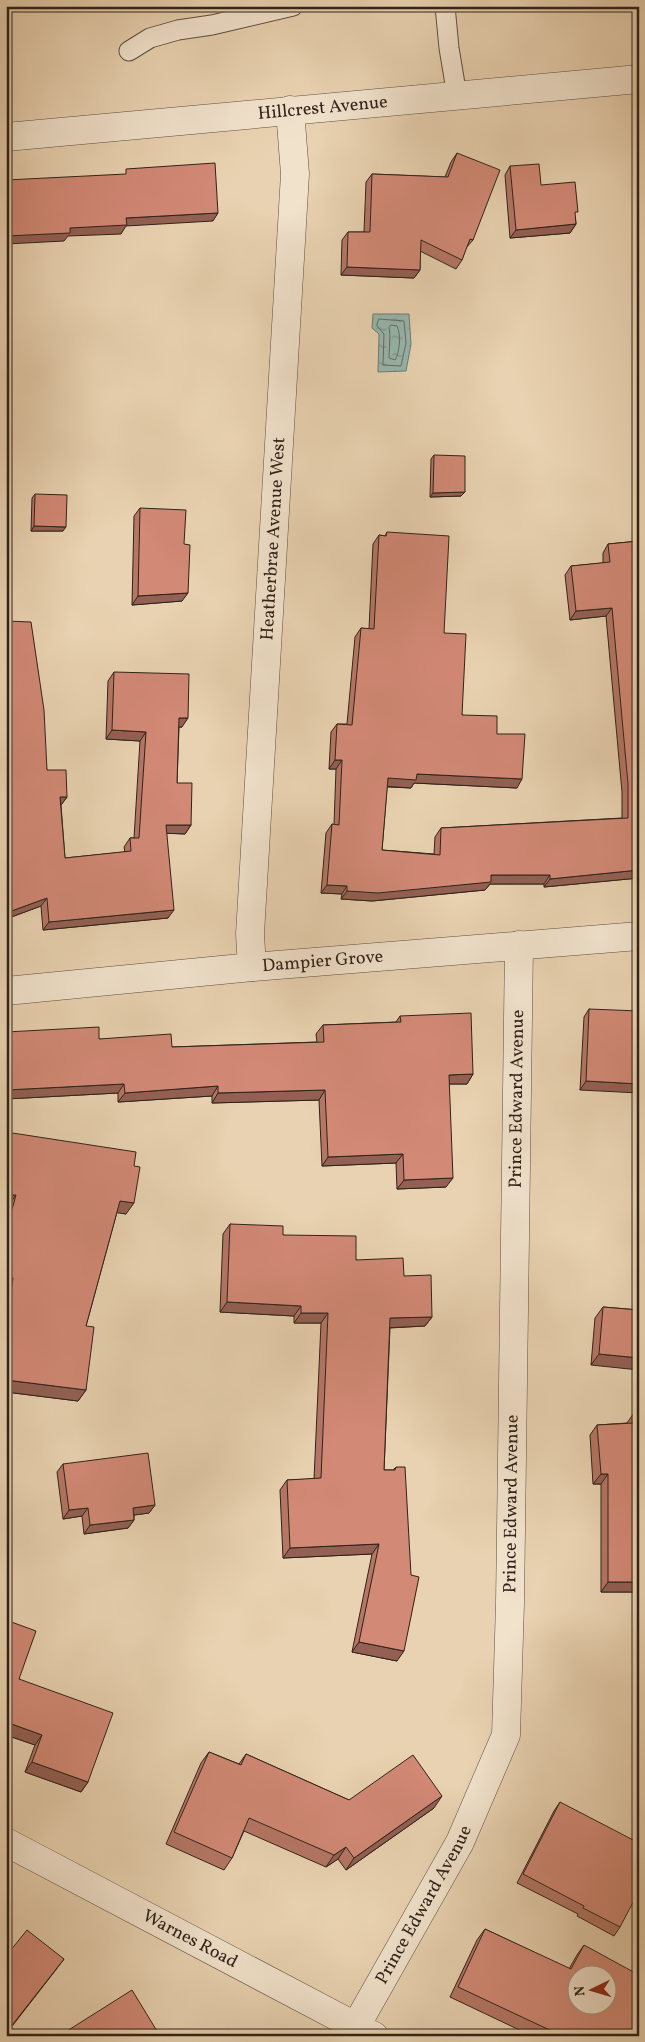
<svg xmlns="http://www.w3.org/2000/svg" width="645" height="2042" font-family="Vollkorn,serif">
  <defs>
    <pattern id="water-ripples" width="26" height="14" patternUnits="userSpaceOnUse" patternTransform="scale(1.25)"><rect width="26" height="14" fill="#97b7ae"/><path d="M2 4q2-2 4 0t4 0M15 11q2-2 4 0t4 0" fill="none" stroke="#7c948d"/></pattern>
  </defs>
  <rect width="100%" height="100%" fill="#e9d2b1"/>
  <filter id="stains"><feTurbulence type="fractalNoise" baseFrequency=".004" numOctaves="4"/><feColorMatrix values="0 0 0 0 .2 0 0 0 0 .09 0 0 0 0 .02 0 0 0 .5 -.17"/></filter>
  <radialGradient id="worn" r=".72"><stop offset=".6" stop-color="#630" stop-opacity="0"/><stop offset="1" stop-color="#630" stop-opacity=".3"/></radialGradient>
  <path fill="url(#water-ripples)" stroke="#6d7b73" d="M373,314h36l2,30 -5,27 -28,1 1,-38 -7,-6z"/>
  <g fill="none" stroke-linecap="round" stroke-linejoin="round">
    <path stroke="#636c64" stroke-width="1" d="M379,319l25,2 2,22 -5,23 -18,-1 1,-31 -7,-8z
      M391,325l6,1c4,8 3,26 -2,34l-6,-2 1,-23 -1,-7z"/>
    <defs>
      <path id="service" d="M445,6l4,42 8,48
        M129,51l21,-13 28,-8 34,-5 81,-19"/>
      <g id="minor">
        <path id="s1" d="M6,137l633,-58"/>
        <path id="s2" d="M252,967l-2,-33 45,-760 -5,-64"/>
        <path id="s3" d="M6,991l246,-24 387,-31"/>
        <path id="s4" d="M6,1842l368,194"/>
        <path id="s5" d="M356,2026l104,-184 46,-107 4,-132 9,-658"/>
      </g>
    </defs>
    <use href="#service" stroke="#5e4e40" stroke-width="21"/>
    <use href="#minor" stroke="#5e4e40" stroke-width="29"/>
    <use href="#service" stroke="#f1e2cc" stroke-width="19"/>
    <use href="#minor" stroke="#f1e2cc" stroke-width="28"/>
  </g>
  <path fill="#b57665" stroke="#2f221a" d="M457,153l16,87 -7,8 -4,12 -6,9 -36,-18v19l-6,8 -73,-3 1,-35 6,-8h16l2,-50 6,-8 73,3 6,-15z
    M510,166l31,19 34,31 1,8 -6,9 -60,5 -5,-63z
    M434,455l31,37 -4,4 -31,1 1,-38z
    M35,494l28,37h-32l1,-33z
    M140,508l42,93 -50,4 2,-89z
    M387,532l57,101 18,82 35,19 20,54 -103,-5 -3,5 -24,-1 -5,63 52,4 1,-17 6,-9 181,-10v-26l-16,-176 -36,4 -5,-45 6,-9 32,-3v-10l5,-9 31,-3v337l-95,9v-3h-54l-5,6 -113,11 -31,-2 1,-5 -21,-1 5,-60 6,-9 2,1 2,-56h-7l2,-37 6,-8h10l8,-87 6,-9 8,1 4,-85 6,-9 6,1z
    M6,621l41,149 20,27 -6,8 4,53 60,-6 -1,-5 6,-9h4l6,-97 -34,-2 2,-58 6,-9 68,55h-3l-2,56 14,42 -6,9 -19,-1 2,85 -125,12 -2,-24 -35,13z
    M589,1009l49,16 -58,65 4,-73z
    M400,1016l73,58 -6,10h-18l-3,103 -49,2 -1,-26 -74,3 -3,-66 -107,3v-7l-94,6v-9l-112,6v-67l93,7 73,8 145,-5 -1,-8 7,-9 73,-3z
    M6,1132l120,82 -9,-2 -31,114v64l-8,11 -72,-9v-178l2,-8z
    M230,1224l53,11 121,41 28,41 -7,9 -35,2 -6,142h9l3,-3 1,194 -45,-9 20,-98 -89,4 -3,-68 7,-10 27,-1 7,-156h-27v-7l-74,-4 3,-78z
    M603,1307l36,3 -48,55 4,-47z
    M634,1413h5v179h-38v-108h-8l-3,-49 7,-10 30,-2z
    M63,1464l92,41 -6,8 -15,2v5l-6,8 -44,6 -2,-18 -19,3 -6,-47z
    M6,1620l13,59 69,103 -7,10 -56,-20 10,-27 -29,-10z
    M639,1630v53l-5,-1z
    M209,1752l30,12 7,-10 103,46 85,8 -88,62 -8,-11 -12,8 -82,-36 -12,27 -8,12 -58,-26 35,-81z
    M560,1802l60,125 -6,9 -37,-20 1,-2 -61,-31 37,-72z
    M485,1929l84,40 8,-14 7,-10 55,91h-107l-82,-39 27,-57z"/>
  <path fill="#936053" stroke="#2f221a" d="M218,213l-5,8 -87,5 -5,8 -53,2 -4,5 -58,3v-8l64,-8 56,-10z
    M576,224l-6,9 -60,5 6,-8z
    M347,267l73,3 -6,8 -73,-3z
    M465,492l-4,4 -31,1 3,-4z
    M34,526l32,1 -3,4h-32z
    M188,593l-6,8 -50,4 6,-9z
    M612,608l-6,8 -36,4 6,-9z
    M179,718h9l-6,9h-8z
    M112,730l34,2 -6,9 -34,-2z
    M335,760h7l-6,9h-7z
    M417,774l105,5 -5,9 -103,-5 -3,5 -29,-2 6,-8z
    M60,797h7l-6,8z
    M166,825h25l-6,9 -25,-1z
    M639,870v8l-95,9 6,-8z
    M491,875h59l-6,9h-54l-5,6 -113,11 -31,-2 6,-8z
    M327,885l20,1 -5,8 -21,-1z
    M47,898l-6,8 -35,13v-6z
    M174,910l-6,8 -125,12 6,-8z
    M473,1074l-6,10h-25l7,-9z
    M586,1081l53,3v9l-59,-3z
    M124,1084l-6,9 -112,6v-9z
    M218,1086l-6,10 -94,6 7,-9z
    M325,1090l-6,10 -107,3 6,-10z
    M403,1154l-7,9 -74,3 6,-9z
    M453,1178l-7,9 -49,2 7,-9z
    M6,1195h10l-8,11h-2z
    M120,1201l14,2 -8,11 -14,-2z
    M6,1276l7,2 -7,9z
    M227,1302l74,4 -7,10 -74,-4z
    M301,1313h27l-7,10h-27z
    M432,1317l-7,9 -42,2 7,-10z
    M599,1354l40,4v12l-48,-5z
    M6,1380l80,10 -8,11 -72,-9z
    M601,1474h7l-7,10h-8z
    M155,1505l-6,8 -22,3 6,-8z
    M88,1508l-6,8 -19,3 6,-9z
    M134,1520l-6,8 -44,6 6,-9z
    M379,1544l-7,10 -89,4 7,-10z
    M608,1582h31v10h-38z
    M359,1642l45,9 -7,10 -45,-9z
    M639,1675v8l-5,-1z
    M6,1722l36,13 -7,10 -29,-10z
    M32,1762l56,20 -7,10 -56,-20z
    M442,1796l-8,12 -88,62 8,-12z
    M346,1847l-8,12 -12,8 8,-12z
    M64,1959l-9,12 -49,63v-1z"/>
  <path fill="#d28976" stroke="#2f221a" fill-rule="evenodd" d="M457,153l43,17 -27,70 -3,-1 -8,21 -41,-20 -1,30 -73,-3 1,-35h22l2,-58 76,3z
    M215,163l3,50 -92,5 1,7 -57,3v5l-64,3v-56l120,-6v-5z
    M539,164l2,21 34,-3 3,30h-3l1,12 -60,6 -6,-64z
    M434,455l31,1v36l-32,1z
    M35,494l32,1 -1,32 -32,-1z
    M140,508l46,2 -2,34 6,1 -2,48 -50,3z
    M387,532l62,4 -5,97 22,1 -4,81 35,1v18h28l-3,45 -105,-5 -1,6 -28,-2 -6,72 58,5 1,-27 187,-10v-34l-16,-176 -36,3 -5,-45 39,-4 -2,-18 31,-3v329l-89,9v-4h-59v7l-113,11 -31,-2v-5l-20,-1 5,-61 7,1 3,-65h-7l2,-36 15,1 9,-97 13,1 5,-94 7,1z
    M6,621l25,1 13,88 3,60h19l1,27h-7l5,61 66,-7 -1,-13h9l7,-106 -34,-2 2,-58 75,2 -1,44h-9l-2,65h15l-1,42h-25l8,85 -125,12 -2,-24 -41,15z
    M589,1009l50,2 -1,14h1v59l-53,-3z
    M471,1013l2,61 -24,1 4,103 -49,2 -1,-26 -75,3 -3,-67 -107,3v-7l-93,7 -1,-9 -118,6v-58l93,-5v12l72,-5 1,13 152,-5 -1,-17 78,-3 -1,-6z
    M6,1132l130,20 -2,14 6,1 -6,36 -14,-2 -34,125 8,1 -8,63 -80,-10v-49l7,-53 -7,-2v-45l10,-36h-10z
    M230,1224l53,2v9l73,1v24l47,-2 1,18 27,-1 1,42 -42,1 -6,152h11l1,-3h9l6,108 8,2 -15,74 -45,-9 20,-98 -89,4 -3,-68 34,-2 7,-165h-27v-7l-74,-4z
    M603,1307l36,3v48l-40,-4z
    M634,1413h5v169h-31v-108h-7l-4,-49 37,-2z
    M148,1453l7,52 -22,3 1,12 -44,5 -2,-17 -19,2 -6,-46z
    M6,1620l30,11 -17,48 94,34 -25,69 -56,-20 10,-27 -36,-13z
    M209,1752l32,13 5,-11 103,46 64,-45 29,41 -88,62 -8,-11 -12,8 -85,-37 -17,40 -58,-26z
    M560,1802l79,41v48l-19,36 -37,-19 1,-2 -61,-32z
    M485,1929l86,40 13,-24 55,30v61h-83l-2,-1 2,-2 -98,-46zM578,1974h30v30h-30z
    M27,1930l37,29 -58,74v-77z
    M132,1990l28,46h-101z"/>
  <g text-anchor="middle" dominant-baseline="central" stroke-width="5" stroke-linejoin="round" paint-order="stroke">
    <g font-size="18" fill="#2f221a" stroke="#f1e2cc">
      <text stroke="none"><textPath href="#s1" startOffset="318">Hillcrest Avenue</textPath></text>
      <text stroke="none"><textPath href="#s2" startOffset="429">Heatherbrae Avenue West</textPath></text>
      <text stroke="none"><textPath href="#s3" startOffset="318">Dampier Grove</textPath></text>
      <text stroke="none"><textPath href="#s5" startOffset="964">Prince Edward Avenue</textPath></text>
      <text stroke="none"><textPath href="#s5" startOffset="559">Prince Edward Avenue</textPath></text>
      <text stroke="none"><textPath href="#s5" startOffset="139">Prince Edward Avenue</textPath></text>
      <text stroke="none"><textPath href="#s4" startOffset="208">Warnes Road</textPath></text>
    </g>
  </g>
  <rect width="645" height="2042" fill="none" stroke="#e9d2b1" stroke-width="25"/>
  <rect x="8" y="8" width="630" height="2027" fill="none" stroke="#2f221a" stroke-width="2.5"/>
  <rect x="12" y="12" width="620" height="2017" fill="none" stroke="#2f221a"/>
  <g transform="translate(592 1990) rotate(265)"><circle r="24" fill="#f1e2cc" stroke="#a39585"/>
  <path d="M0-4L9 19L0 12L-9 19Z" fill="#8f2418"/>
  <text y="-8" font-size="14" font-weight="bold" text-anchor="middle" fill="#2f221a">N</text>
  </g>
  <rect width="100%" height="100%" filter="url(#stains)"/>
  <rect width="100%" height="100%" fill="url(#worn)"/>
</svg>
